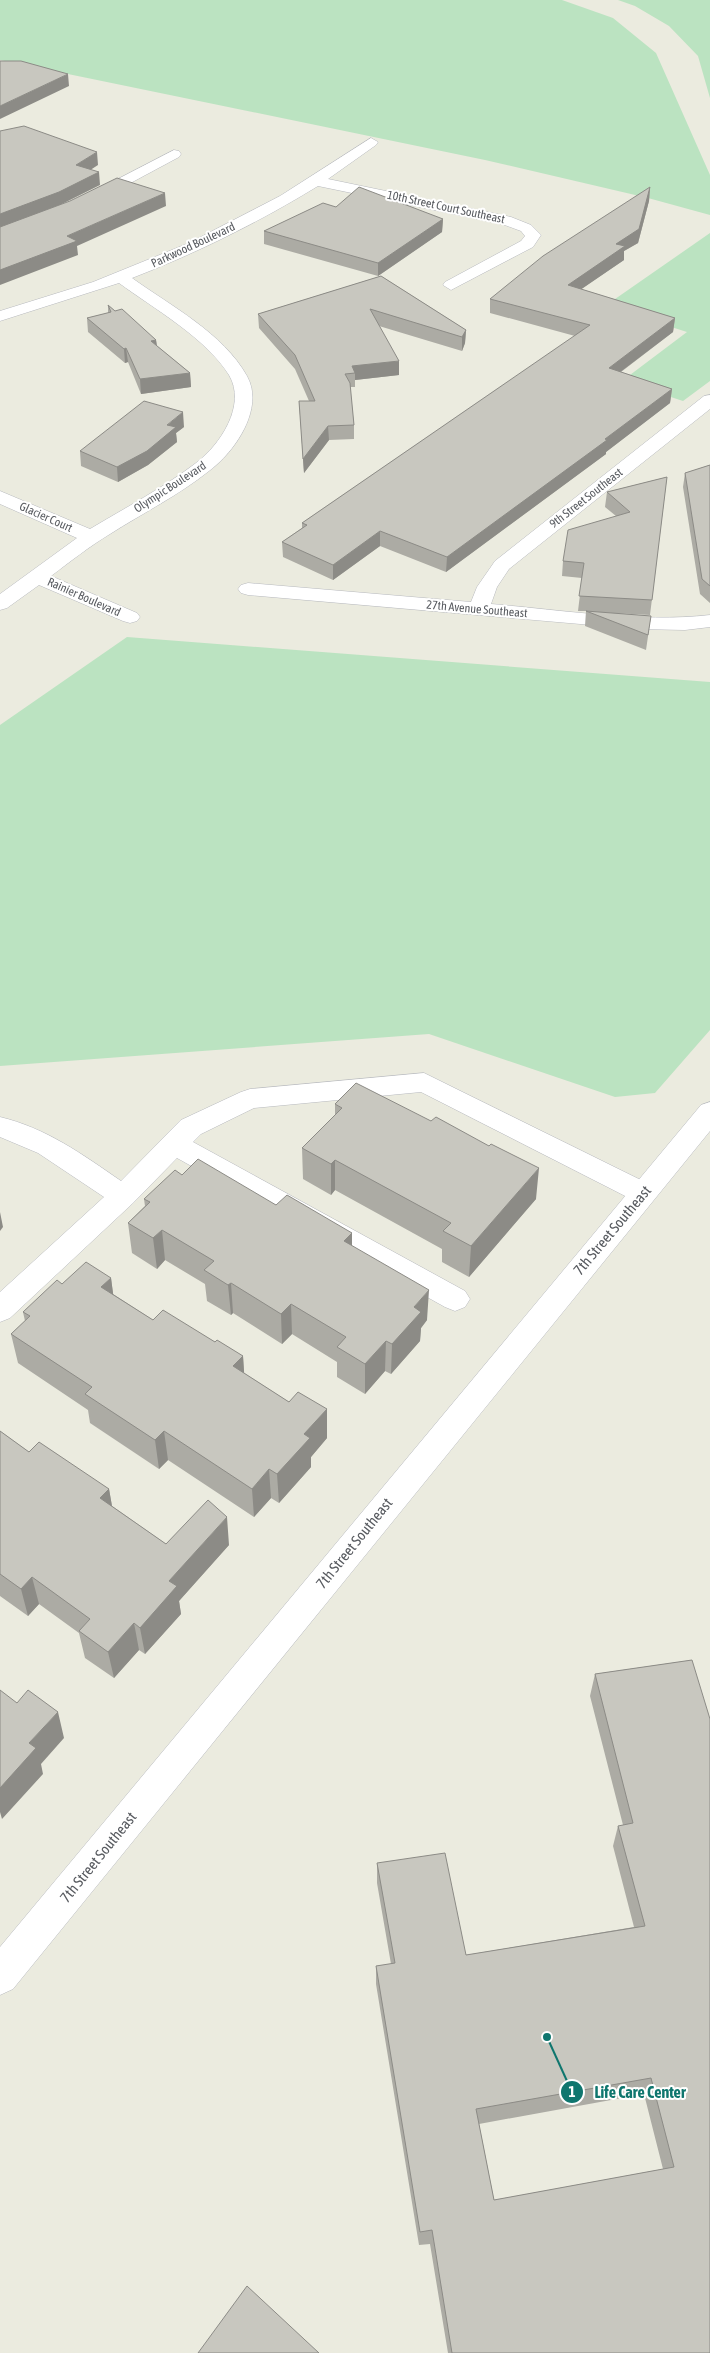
<svg xmlns="http://www.w3.org/2000/svg" width="710" height="2353" font-family="'Asap Condensed',sans-serif">
  <rect width="100%" height="100%" fill="#ebebdf"/>
  <path fill="#bbe3c1" d="M0,0h562l51,18 43,35 54,122v40l-62,-17 -163,-38 -485,-100z
    M618,0h92v98l-12,-42 -29,-30 -34,-20z
    M710,233v148l-27,20 -61,-20 65,-49 -82,-26z
    M127,637l583,45v348l-55,63 -40,4 -186,-63 -429,32v-341z"/>
  <g fill="none" stroke-linecap="round" stroke-linejoin="round">
    <defs>
      <path id="minor" d="M371,138l7,4 -2,3 -48,34 183,38 20,8 10,10 -8,12 -82,43 -8,-5 2,-3 76,-41 4,-5 -4,-5 -19,-7 -184,-38c-59,36 -121,67 -186,92 39,28 91,55 115,98 18,32 -12,76 -38,95 -30,24 -66,42 -99,63 -20,12 -39,27 -59,42l86,37 3,4 -3,4 -7,2 -7,-2 -84,-36 -32,23 -7,2v-16l77,-56 -77,-34v-13l90,38c35,-21 73,-41 106,-66 24,-18 51,-58 33,-88 -23,-37 -76,-67 -110,-92l-119,38v-10l93,-29 96,-39 91,-47z
        M174,150l5,1 2,3 -2,3 -82,44 -5,2 -8,-5 3,-3z
        M710,395v14l-201,160 -12,18 -6,17c72,6 147,19 219,11v12l-25,3 -47,-1 -390,-34 -7,-2 -3,-4 3,-4 7,-2 223,19 6,-15 18,-26 209,-165z
        M424,1073l229,113 4,7 -4,7 -10,4 -10,-4 -212,-108 -167,16 -53,26 -8,8 272,149 5,8 -5,8 -10,4 -10,-4 -268,-149 -44,45 -123,115 -10,4v-30l104,-95 -66,-44 -38,-16v-20c46,11 82,37 121,64l60,-61 60,-28 9,-3z"/>
      <path id="tertiary" d="M710,1102v29l-697,858 -13,6v-48l701,-842z"/>
    </defs>
    <use href="#minor" stroke="#b7b9be" stroke-width="1"/>
    <use href="#tertiary" stroke="#b7b9be" stroke-width="1"/>
    <use href="#minor" fill="#fff" fill-rule="evenodd"/>
    <use href="#tertiary" fill="#fff" fill-rule="evenodd"/>
  </g>
  <path fill="#acaba4" fill-rule="evenodd" d="M650,187l-1,14 -11,42 -14,8v9l-43,29 94,29 -2,14 -52,40 51,17 -2,14 -64,49v2l-160,118 -66,-26 -47,34 -50,-23 -1,-15 20,-14v-5l273,-187 -85,-23v-14z
    M336,207l107,12 -1,13 -64,44 -114,-32v-13z
    M381,276l85,54 -1,13 -3,8 -83,-25 20,49 -44,5v7h-5l4,38v14l-25,1 -25,33 -5,-72h10l-14,-32 -36,-41 -1,-14z
    M108,305l7,6 41,29 1,6 33,27 1,14 -50,7 -13,-32 -3,1 -37,-31 -1,-14 21,-5z
    M184,427l-8,6 1,9 -29,23 -30,17 -37,-16 -1,-15z
    M710,465v138l-10,-9 -17,-107 2,-14z
    M667,477l-17,138 -36,-2 37,3 -5,34 -61,-24 1,-15h-8l4,-33 -20,-2 1,-15 53,-45 -11,-9 2,-15z
    M335,1104l201,95 -67,78 -27,-15v-13l-107,-59 -4,5 -28,-16 -1,-31 33,-33z
    M182,1175l94,30 76,28v13l75,74 -6,8 -1,13 -29,33 -6,-3 -20,23 -28,-17v-15l-45,-28 -10,10 -49,-31 -2,2 -24,-14 -2,-17 -40,-24 -8,9 -25,-16 -4,-30 17,-17 -1,-7z
    M111,1278l2,16 40,26 62,22 28,14 1,17 45,29 38,7v29l-16,19v10l-32,36 -8,-5 -17,19 -86,-57 -9,9 -69,-46 -2,-13 -70,-47 -7,-29 14,-13 -2,-9 39,-28z
    M0,1431l29,21 80,37 3,17 54,38 63,1 -50,56 2,13 -36,40 -6,-4 -25,28 -29,-20 -6,-25 -40,-29 -11,12 -28,-20z
    M692,1660l18,693h-262l-18,-109 -11,1 -43,-261v-18l15,-2 -14,-81v-20l89,92 168,-28 -21,-81 5,-20 5,-1 -33,-129 5,-22zM644,2094l19,75 -169,31 -15,-76z"/>
  <path fill="#8c8b86" d="M68,74l1,12 -69,33v-13z
    M97,152l1,13 -20,13 -2,-13z
    M99,172l1,13 -40,20 -60,23v-14z
    M650,187l-1,14 -11,42 -14,8v9l-57,39 1,-14 48,-41z
    M165,193l1,13 -89,40 1,9 -78,30v-15l67,-34z
    M443,219l-1,13 -64,44v-13z
    M675,318l-2,14 -66,50 2,-14z
    M466,330l-1,13 -3,8v-14z
    M156,340l2,14 -7,-13z
    M126,348l2,14 -3,1 -1,-14z
    M399,361v14l-44,5v-7l-3,-7z
    M190,373l1,14 -50,7 -1,-15z
    M672,389l-2,14 -64,49v2l-160,118 1,-15z
    M183,412l1,15 -8,6 1,9 -29,23 -30,17 -1,-15z
    M328,426l1,14 -25,33 -1,-14z
    M380,531v15l-47,34v-15z
    M335,1160v30l-4,5v-31z
    M539,1168l-3,31 -67,78 2,-31z
    M0,1212l3,15 -3,4z
    M162,1230l3,30 -8,9 -4,-31z
    M352,1233v31l-8,-23z
    M111,1278l4,30 -14,-21z
    M231,1283l2,30 -2,2 -3,-30z
    M429,1290l-2,30 -6,8 -1,13 -29,33 1,-30 22,-37z
    M291,1304l1,30 -10,10 -1,-30z
    M386,1341l-1,30 -20,23v-30z
    M243,1356l2,30 -12,-20z
    M327,1409v29l-16,19v10l-32,36 -2,-29 27,-40z
    M164,1431l4,29 -9,9 -4,-29z
    M269,1469l2,29 -17,19 -2,-28z
    M109,1489l5,29 -14,-20z
    M227,1517l2,28 -50,56 2,13 -36,40 -5,-26 29,-47z
    M32,1577l7,27 -11,12 -7,-27z
    M134,1623l5,27 -25,28 -6,-26z
    M58,1712l6,26 -23,26 2,10 -41,45 -2,-7v-24l29,-45z"/>
  <path fill="#c8c7bf" stroke="#8c8b86" fill-rule="evenodd" d="M0,61h21l47,13 -68,32z
    M24,126l73,26 -21,13 23,7 -40,20 -59,22v-83z
    M117,178l48,15 -98,43 10,5 -77,29v-43l70,-26z
    M359,187l84,32 -65,44 -114,-32 59,-28 13,4z
    M650,187l-11,42 -23,15 9,2 -57,39 107,33 -66,50 63,21 -67,50 2,1 -160,117 -67,-26 -47,34 -51,-23 25,-17 -5,-2 288,-198 -100,-26 53,-43z
    M381,276l85,54 -4,7 -92,-28 29,52 -47,5 3,7 -10,1 5,9 4,42 -26,1 -25,33 -4,-58h16l-20,-46 -37,-41z
    M108,305l7,6 7,-2 34,31 -5,1 39,32 -50,6 -14,-31 -2,1 -37,-31 24,-6z
    M144,401l39,11 -16,13 9,2 -29,24 -30,16 -37,-16z
    M710,465v121l-8,-7 -17,-106z
    M667,477l-15,123 -73,-4 5,-33 -21,-2 5,-31 62,-18 -23,-20z
    M586,611l65,5 -3,19z
    M356,1083l75,38 5,-4 53,29 2,-2 48,24 -68,78 -28,-15 8,-8 -116,-63 -4,4 -29,-16 40,-40 -7,-4z
    M198,1159l78,46 11,-10 65,38 -8,8 85,49 -15,17 7,5 -29,32 -6,-3 -21,23 -28,-17 9,-10 -55,-33 -10,10 -50,-31 -3,2 -24,-15 10,-9 -52,-31 -9,8 -25,-15 22,-21 -6,-3 31,-29 7,5z
    M86,1262l25,16 -10,9 52,33 10,-10 52,32 2,-2 26,16 -10,10 56,36 9,-10 29,17 -23,25 6,4 -33,36 -8,-5 -17,20 -88,-58 -9,9 -70,-46 7,-7 -81,-53 19,-18 -7,-4 34,-32 5,4z
    M0,1431l29,21 10,-10 70,47 -9,9 66,46 42,-44 19,17 -58,64 8,5 -37,42 -6,-5 -26,29 -29,-21 11,-12 -58,-42 -11,12 -21,-15z
    M692,1660l18,59v634h-258l-20,-123 -12,2 -44,-266 19,-3 -18,-100 68,-10 21,102 179,-29 -27,-100 15,-3 -38,-149zM651,2078l23,89 -180,33 -18,-91z
    M0,1690l17,13 11,-13 30,22 -29,31 7,5 -36,40z
    M247,2286l72,67h-121z"/>
  <g text-anchor="middle" dominant-baseline="central" stroke-width="4" stroke-linejoin="round" paint-order="stroke">
    <g font-size="12" fill="#585b60" stroke="#fff">
      <text transform="translate(446 207) rotate(12)">10th Street Court Southeast</text>
      <text transform="translate(193 245) rotate(-25)">Parkwood Boulevard</text>
      <text transform="translate(170 487) rotate(-33)">Olympic Boulevard</text>
      <text transform="translate(586 498) rotate(-38)">9th Street Southeast</text>
      <text transform="translate(46 517) rotate(24)">Glacier Court</text>
      <text transform="translate(84 597) rotate(24)">Rainier Boulevard</text>
      <text transform="translate(477 609) rotate(5)">27th Avenue Southeast</text>
    </g>
    <g font-size="15" fill="#585b60" stroke="#fff">
      <text transform="translate(612 1230) rotate(-50)">7th Street Southeast</text>
      <text transform="translate(354 1543) rotate(-51)">7th Street Southeast</text>
      <text transform="translate(98 1857) rotate(-51)">7th Street Southeast</text>
    </g>
  </g>
  <path fill="none" stroke="#0f766e" stroke-width="2" d="M547 2037L572 2092"/>
  <g fill="#0f766e" stroke="#fff" stroke-width="2">
    <circle cx="547" cy="2037" r="5"/>
    <circle cx="572" cy="2092" r="12"/>
  </g>
  <g font-size="15" text-anchor="middle" font-weight="bold" fill="#fff">
    <text x="572" y="2097">1</text>
  </g>
  <g font-size="16" text-anchor="middle" font-weight="bold" fill="#0f766e" stroke="#fff" stroke-width="4" stroke-linejoin="round" paint-order="stroke">
    <text x="640" y="2098">Life Care Center</text>
  </g>
</svg>
